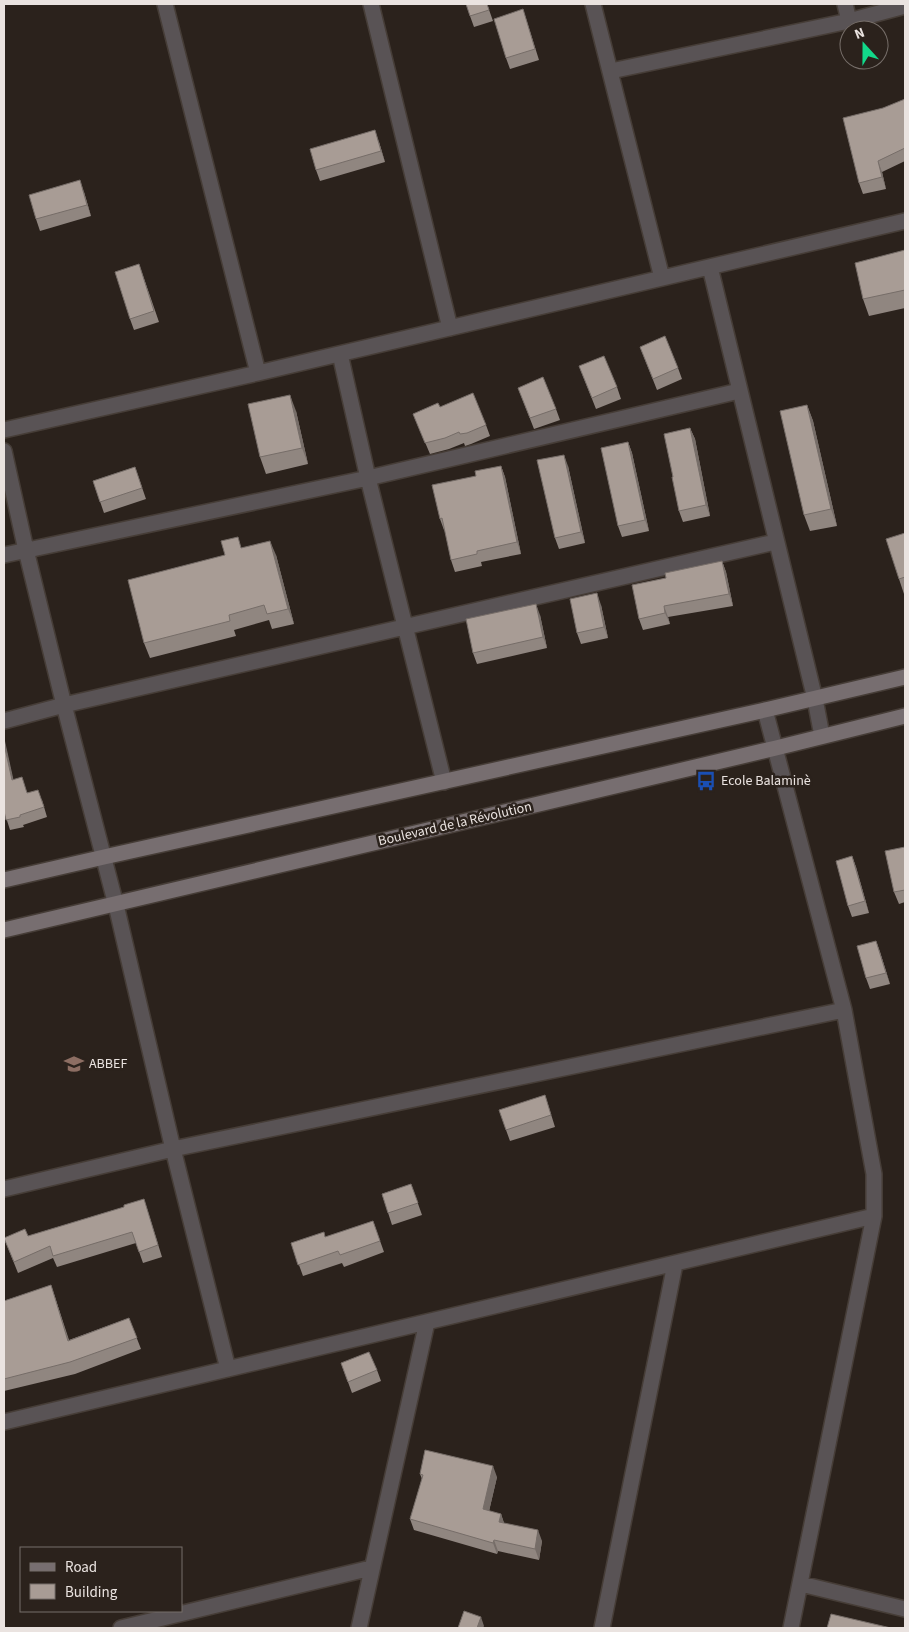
<svg xmlns="http://www.w3.org/2000/svg" width="909" height="1632" font-family="'Source Sans 3',sans-serif">
  <rect width="100%" height="100%" fill="#2b221c"/>
  <g fill="none" stroke-linecap="round" stroke-linejoin="round">
    <defs>
      <path id="street" d="M165,4l93,369
        M371,4l79,324
        M593,4l69,274
        M845,4l4,17
        M611,71l238,-50 56,-15
        M710,267l105,432 7,37
        M340,354l28,124 76,304
        M4,430l254,-57 647,-152
        M4,451l22,99 38,155 52,200 57,244 55,220
        M4,555l364,-77 371,-87
        M765,710l79,300 30,164v42l-83,412
        M4,721l60,-16 711,-163
        M4,1189l169,-40 671,-139
        M4,1422l870,-206
        M801,1584l104,25
        M121,1628l250,-60
        M359,1628l68,-306
        M602,1628l73,-364"/>
      <path id="secondary" d="M4,880l100,-23 661,-147 140,-33
        M4,930l772,-182 129,-32"/>
    </defs>
    <use href="#street" stroke="#463d37" stroke-width="18"/>
    <use href="#secondary" stroke="#463d37" stroke-width="18"/>
    <use href="#street" stroke="#595355" stroke-width="15"/>
    <use href="#secondary" stroke="#776e70" stroke-width="15"/>
  </g>
  <path fill="#908680" d="M487,4l6,17 -19,6 -4,-11z
    M523,9l16,51 -29,9 -4,-11z
    M905,100v61l-23,11 4,17 -23,5 -4,-11 24,-75z
    M379,142l6,20 -65,19 -4,-11z
    M84,192l7,24 -51,15 -4,-12z
    M905,250v58l-36,8 -6,-17z
    M139,264l20,58 -25,8 -4,-11z
    M640,347l38,21 4,11 -25,11z
    M579,366l38,21 4,12 -25,10z
    M518,388l38,21 4,11 -26,9z
    M807,405l6,16 24,105 -27,5 -6,-16z
    M440,407l46,18 4,11 -19,8 -6,2 -1,-3 -15,6 -19,5 -17,-40z
    M296,411l12,53 -42,10 -6,-17z
    M690,428l5,11 15,77 -27,6 -4,-11 -6,-34z
    M628,442l4,11 17,78 -27,6 -4,-11z
    M501,466l4,11 16,77 -40,8 1,4 -27,6 -4,-12 -6,-30h-1l-4,-11 36,-43z
    M568,466l17,77 -26,6 -4,-11z
    M135,467l11,32 -42,14 -11,-32z
    M905,533v61h-1l-5,-15z
    M242,548l34,7 18,69 -22,5 -3,-9 -35,10 2,6 -86,22 -6,-15 81,-88z
    M722,561l4,11 7,34 -65,11 2,7 -27,6 -4,-11 27,-41z
    M601,605l7,33 -27,6 -4,-11z
    M540,615l7,33 -70,16 -4,-11z
    M4,739l9,41 15,13 14,7 5,17 -24,8 1,2 -14,3 -6,-19z
    M905,847v55l-6,2 -5,-12z
    M852,856l4,11 13,46 -17,4 -4,-11z
    M876,941l4,11 10,32 -20,5 -4,-11z
    M545,1095l10,32 -45,14 -4,-11z
    M411,1184l11,31 -30,10 -10,-31z
    M144,1199l18,58 -19,6 -7,-20 -79,24 -4,-9 -35,15 -14,-35 24,-2 96,-29z
    M373,1221l11,31 -40,15 -2,-4 -39,13 -12,-33 35,-6z
    M51,1285l18,55 60,-22 12,31 -66,25 -71,17v-90z
    M341,1363l36,7 4,11 -29,12z
    M420,1474l77,3 -8,34 12,3 3,9 38,18 -3,19 -41,-9 -1,3 -83,-24 -4,-11 12,-40z"/>
  <path fill="#766d68" d="M375,130l4,12 6,20 -4,-11z
    M878,161l4,11 4,17 -4,-12z
    M80,180l4,12 7,24 -4,-11z
    M290,395l6,16 12,53 -6,-16z
    M807,405l6,16 24,105 -6,-17z
    M690,428l5,11 15,77 -4,-11z
    M628,442l4,11 17,78 -4,-11z
    M564,455l4,11 17,77 -4,-11z
    M501,466l4,11 16,77 -4,-12z
    M270,541l6,14 18,69 -6,-15z
    M722,561l4,11 7,34 -4,-12z
    M597,593l4,12 7,33 -4,-11z
    M536,604l4,11 7,33 -4,-11z
    M664,606l4,11 2,7 -5,-11z
    M4,739l1,2 11,50 -4,-11 -8,-36z
    M852,856l4,11 13,46 -4,-12z
    M876,941l4,11 10,32 -4,-11z
    M51,1285l4,12 17,55 -4,-11z
    M493,1466l4,11 -10,43 -4,-11z
    M501,1514l4,12 -6,-4z
    M538,1530l4,11 -3,19 -4,-11z
    M494,1540l4,11 -1,3 -4,-11z
    M481,1617l3,9 -1,2h-6z"/>
  <path fill="#a89c95" stroke="#766d68" d="M466,4h21l2,6 -19,6z
    M523,9l12,40 -29,9 -12,-39z
    M905,99v49l-27,13 4,16 -23,6 -16,-65 40,-10z
    M375,130l6,21 -65,19 -6,-21z
    M80,180l7,25 -51,14 -7,-24z
    M905,250v40l-42,9 -8,-36z
    M139,264l15,47 -24,8 -15,-47z
    M665,336l13,32 -25,11 -13,-32z
    M604,356l13,31 -25,11 -13,-32z
    M543,377l13,32 -26,9 -12,-30z
    M473,393l13,32 -19,8 -7,1 -1,-2 -14,6 -20,5 -12,-29 25,-11 2,4z
    M290,395l12,53 -42,9 -12,-53z
    M807,405l24,104 -27,6 -24,-104z
    M690,428l16,77 -27,6 -7,-34h1l-9,-43z
    M628,442l17,78 -27,6 -17,-78z
    M564,455l17,77 -26,6 -18,-78z
    M501,466l16,76 -40,9v3l-26,6 -9,-42 -2,1 -8,-34 44,-9 -1,-5z
    M135,467l7,21 -42,14 -7,-21z
    M905,533v44l-6,2 -13,-40z
    M238,537l3,11 29,-7 18,68 -21,5 -3,-9 -35,10 1,6 -86,22 -16,-63 97,-25 -4,-14z
    M722,561l7,33 -65,12 1,7 -26,6 -7,-34 34,-7 -1,-5z
    M597,593l7,34 -27,6 -7,-34z
    M536,604l7,33 -70,16 -7,-34z
    M4,744l8,36 10,-3 5,16 11,-3 6,17 -24,8v2l-14,3 -2,-9z
    M905,847v43l-11,2 -9,-41z
    M852,856l13,45 -17,5 -12,-45z
    M876,941l10,32 -20,5 -9,-32z
    M545,1095l6,20 -45,15 -7,-20z
    M411,1184l7,19 -30,10 -6,-19z
    M144,1199l14,46 -19,7 -7,-20 -79,24 -3,-10 -36,16 -10,-24 21,-9 3,7 96,-29v-2z
    M373,1221l7,20 -40,14 -2,-4 -40,14 -7,-22 33,-11 1,5z
    M51,1285l17,56 61,-23 8,20 -67,24 -66,17v-78z
    M369,1352l8,18 -29,12 -7,-19z
    M425,1450l68,16 -10,43 18,5 -2,8 39,8 -3,19 -41,-9 -1,3 -83,-24 13,-44 -3,-1z
    M464,1611l17,6 -4,11h-19z
    M831,1614l60,14h1h-65z"/>
  <defs>
    <symbol id="bus-bare" viewBox="-9 -9 18 18"><path d="M-5-6H5V4H4V6H2V4H-2V6H-4V4H-5ZM-3.5-4V0h7V-4ZM-3.5 1.2v1.5H-2V1.2ZM2 1.2v1.5H3.5V1.2Z" fill="#1a4fb4" stroke="#2b221c" stroke-width="2.5" paint-order="stroke"/></symbol>
    <symbol id="school-bare" viewBox="-9 -9 18 18"><path d="M0-5L7-2L0 1L-7-2ZM-4 1L0 2.5L4 1V4Q0 6-4 4Z" fill="#8d6e63" stroke="#2b221c" stroke-width="2.5" paint-order="stroke"/></symbol>
  </defs>
  <g fill-rule="evenodd">
    <use href="#bus-bare" x="692" y="767" width="28" height="28"/>
    <use href="#school-bare" x="60" y="1050" width="28" height="28"/>
  </g>
  <g text-anchor="middle" dominant-baseline="central" stroke-width="5" stroke-linejoin="round" paint-order="stroke">
    <g font-size="14" fill="#eae3e0" stroke="#2b221c" text-anchor="start">
      <text x="721" y="781">Ecole Balaminè</text>
      <text x="89" y="1064">ABBEF</text>
    </g>
    <g font-size="14" fill="#eae3e0" stroke="#2b221c">
      <text transform="translate(455 824) rotate(-13)">Boulevard de la Révolution</text>
    </g>
  </g>
  <rect width="909" height="1632" fill="none" stroke="#eae3e0" stroke-width="10"/>
  <rect x="20" y="1547" width="162" height="65" fill="#2b221c" stroke="#776f6a"/>
  <rect x="30" y="1563" width="25" height="8" fill="#776e70" stroke="#776f6a"/>
  <text x="65" y="1572" font-size="15" fill="#eae3e0">Road</text>
  <rect x="30" y="1584" width="25" height="15" fill="#a89c95" stroke="#776f6a"/>
  <text x="65" y="1597" font-size="15" fill="#eae3e0">Building</text>
  <g transform="translate(864 45) rotate(339)"><circle r="24" fill="#2b221c" stroke="#776f6a"/>
  <path d="M0-4L9 19L0 12L-9 19Z" fill="#12d98a"/>
  <text y="-8" font-size="14" font-weight="bold" text-anchor="middle" fill="#eae3e0">N</text>
  </g>
</svg>
